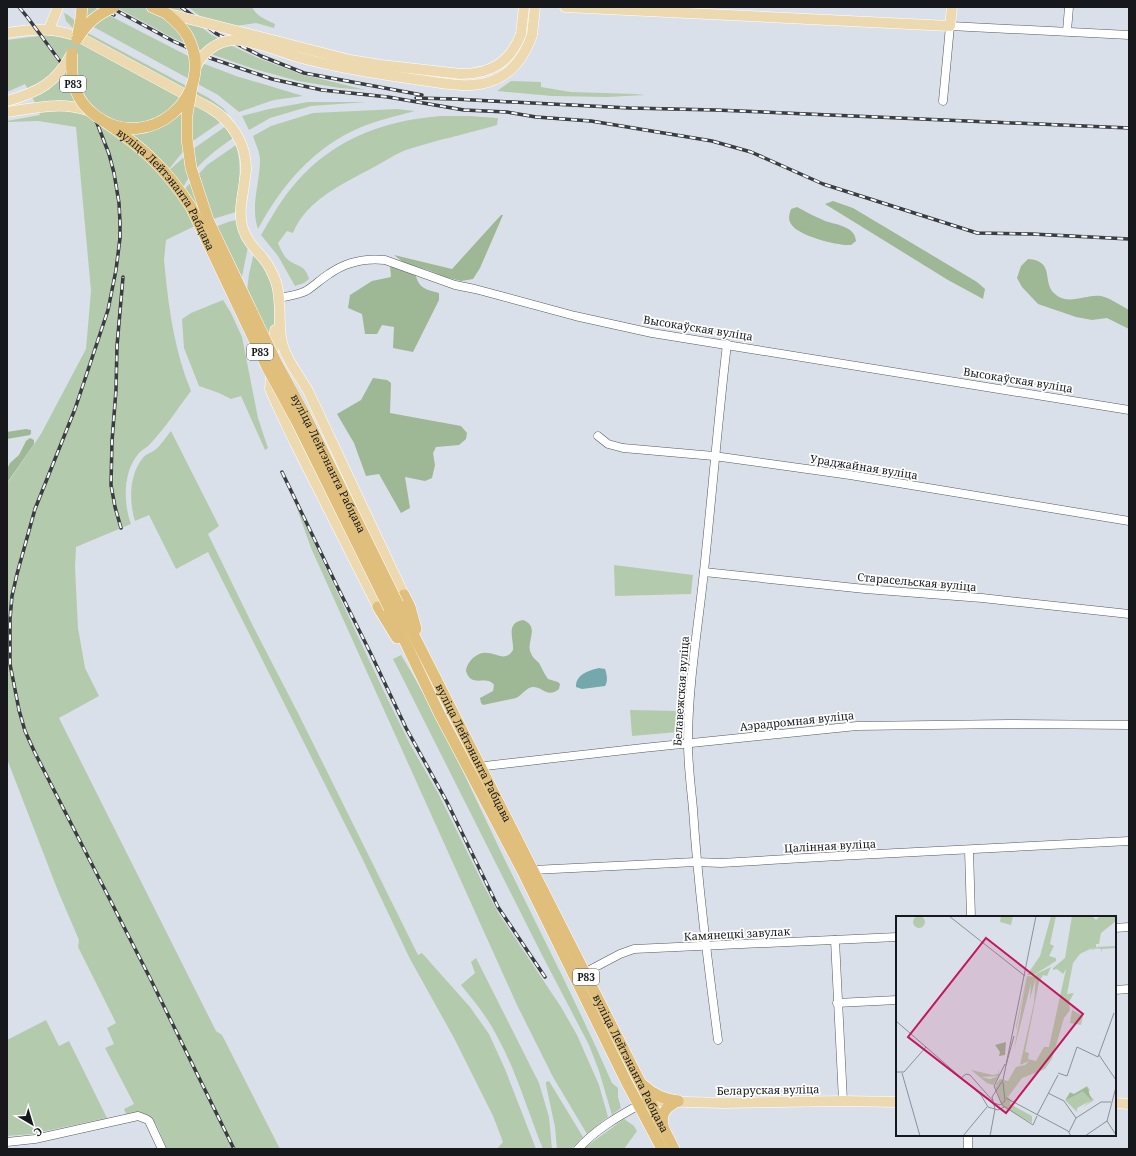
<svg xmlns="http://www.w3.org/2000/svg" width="1136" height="1156" font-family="'Noto Serif',serif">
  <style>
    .green { fill: #b4caac }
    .forest { fill: #9eb794 }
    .water { fill: #73a8ac }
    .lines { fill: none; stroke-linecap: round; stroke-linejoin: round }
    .minor-casing { stroke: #545962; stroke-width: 9 }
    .major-casing { stroke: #fff; stroke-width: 11 }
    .highway-casing { stroke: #fff; stroke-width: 12 }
    .minor { stroke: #fff; stroke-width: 8 }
    .major { stroke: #ecd9b0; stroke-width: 10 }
    .highway { stroke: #dfbf7b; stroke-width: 11 }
    .rail-casing { stroke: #393c41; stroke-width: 3.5 }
    .rail { stroke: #fff; stroke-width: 2; stroke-dasharray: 6; stroke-linecap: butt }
    .major-bridge-casing { stroke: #fff; stroke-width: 11; stroke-linecap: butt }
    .highway-bridge-casing { stroke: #fff; stroke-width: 12; stroke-linecap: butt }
    .major-bridge { stroke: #ecd9b0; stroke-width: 10 }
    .highway-bridge { stroke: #dfbf7b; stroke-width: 11 }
    .labels { text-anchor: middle; stroke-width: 3.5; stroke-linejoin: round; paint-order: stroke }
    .shield { fill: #fff; stroke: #5c5d60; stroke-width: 1 }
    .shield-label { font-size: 10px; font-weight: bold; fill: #16181c }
    .street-label { font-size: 11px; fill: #16181c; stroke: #fff }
    .inset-road { fill: none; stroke: #8c9098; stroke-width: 1 }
    .view { fill: #c2185b; fill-opacity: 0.15; stroke: #c2185b; stroke-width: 2 }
    .inset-edge { fill: none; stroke: #16181c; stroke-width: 2 }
  </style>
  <rect width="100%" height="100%" fill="#dae0ea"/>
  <g class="green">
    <polygon points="82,7 93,7 192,58 191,80 90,25 81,9"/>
    <polygon points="116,7 177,7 210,34 230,45 258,58 300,74 366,90 340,88 298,81 254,69 202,51 173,38"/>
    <path d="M188,7H252C256,16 267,20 275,24L274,28L256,23L236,26L201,17Z"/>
    <path d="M64,13C71,15 79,26 86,32L209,98L223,108L228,114L211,102L188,91L77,32L66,21Z"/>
    <path d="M54,34L80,41L202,107L222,121L190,143L165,174L193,149L226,126L233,138C213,152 189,170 181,193L207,165L236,145C243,168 238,189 236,212L203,222L166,240L164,260L165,270C169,311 175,353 191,391C178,408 166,427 151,443C148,447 143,449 139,453C123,471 123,502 131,524L76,547L75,567L78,628L85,668L99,696L59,718L216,1031L222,1035L280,1149H167C157,1127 155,1108 126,1114L124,1109L134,1104L105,1048L114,1044L107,1028L116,1023L78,947L79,940L58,891L7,759V484L41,434L86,349L91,291L76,127L38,121L7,122V121L40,115L34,101L25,84L7,92V40L39,36L61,66L77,95L64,63L43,35Z"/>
    <polygon points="202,63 236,76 303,96 274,100 239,112 218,95 196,83 198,71"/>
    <polygon points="511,81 541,82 541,87 571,92 636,94 645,95 608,97 552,96 497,91"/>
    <polygon points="308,102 367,102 311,106 270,118 249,130 242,116 269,109"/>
    <path d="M397,109L415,111C397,116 377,120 359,128C313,148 282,185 258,229C250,206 260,183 260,160C260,152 255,143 253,136L271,126L313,113Z"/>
    <path d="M440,116H470L498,118L497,125C467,134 436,140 406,150C395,154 384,162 374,167C343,184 307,199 293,233L287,231L278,243C280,248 283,254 286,258C295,267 305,263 309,279L304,283L295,286L278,256L261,235C270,220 278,205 289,191C327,142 379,121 440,116Z"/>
    <polygon points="236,220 248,247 241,281 215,227 228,222"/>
    <path d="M254,253C262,262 270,274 273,286C278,300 274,322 273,337L270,339L247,291L249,274Z"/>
    <polygon points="223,300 231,313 242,337 258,418 268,448 265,450 241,396 231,399 219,393 199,386 184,348 182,319 191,313"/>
    <path d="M171,431L219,526L208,534L253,626L299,715L418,955L422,953L470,1007L489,1034L505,1069L536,1149H497L503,1142L493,1116L454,1038L410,959L361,856L208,552L176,569L149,515L135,521C129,502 129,476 142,459C145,454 151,453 155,450C161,445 166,437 171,431Z"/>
    <polygon points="295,503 388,700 411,746 438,793 485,888 499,914 561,1007 577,1035 599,1085 608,1117 587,1134 553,1077 517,1005 311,548"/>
    <polygon points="614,565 693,575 691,594 615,596"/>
    <path d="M401,655C440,719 470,787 502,854C539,930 578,1005 612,1083L618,1088V1097L621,1108L612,1115L599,1071L589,1045L540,951L393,659Z"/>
    <polygon points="630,710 680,711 678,732 632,736"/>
    <path d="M476,958L539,1083L549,1117L552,1149H543C528,1112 517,1073 498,1038C488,1018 475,1002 461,985L475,973L471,962Z"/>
    <polygon points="46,1020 59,1046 69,1041 107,1118 32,1134 7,1136 7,1040"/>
    <polygon points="549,1081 583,1137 571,1149 557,1149 555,1127 546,1085 546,1082"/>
    <polygon points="624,1119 634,1126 637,1131 624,1149 583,1149"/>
  </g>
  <g class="forest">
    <polygon points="833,201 853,208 977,282 985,289 983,299 948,280 825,204"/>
    <path d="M797,207C806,212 814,216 823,220C834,225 855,225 856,241L851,245C838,246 798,236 791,224C788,219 789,215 791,209Z"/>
    <polygon points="501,215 503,215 480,268 473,279 461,281 445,277 428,270 404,263 394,255 452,269"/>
    <path d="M1028,259C1056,261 1041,282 1055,294C1068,306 1086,294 1101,296C1110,298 1120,305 1129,310V329L1107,318L1092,320L1076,317L1038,304L1022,287L1017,278L1021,266Z"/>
    <path d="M390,266L415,273C419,289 425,289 439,293V300L413,352L393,348L394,327L382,325L377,334H365L362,314L348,308L350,295L372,281L391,277Z"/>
    <polygon points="373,378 387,380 391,383 390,413 461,426 467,433 466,439 459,445 436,447 433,453 435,465 432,478 425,481 405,477 410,508 401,513 379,474 366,476 354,443 337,414 361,400"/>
    <polygon points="26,429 31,430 31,433 30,435 7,439 7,432"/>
    <polygon points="30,438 34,440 34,444 7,483 7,469 10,463 19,455 26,441"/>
    <path d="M523,620C541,627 525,642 531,653C532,657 536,660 539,663C542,668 544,674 548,679L558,682L560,684L559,689C547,699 543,686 532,687C526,688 522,695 516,698L483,705L481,703L480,698L493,691L494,685C487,674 471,689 466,671C466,667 468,664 471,660C490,641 502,668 513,650C514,639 505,623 523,620Z"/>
  </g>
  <path class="water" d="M599,668L605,669C607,674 608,682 605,686L582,689L576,687C575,675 589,670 599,668Z"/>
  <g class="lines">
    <g class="minor-casing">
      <g id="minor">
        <polyline points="1067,31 1069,7"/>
        <polyline points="943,101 950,26 1129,35"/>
        <path d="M279,298C288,296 298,295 306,291C314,286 321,279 329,274C346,262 365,258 385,260L455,285L475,289L575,316L652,333L1129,410"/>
        <polyline points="598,436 608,444 623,448 714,456 850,475 1129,521"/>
        <polyline points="704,572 865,589 982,598 1129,614"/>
        <polyline points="476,767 643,748 857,726 1008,724 1129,725"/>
        <polyline points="969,850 971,917"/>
        <polyline points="533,870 696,862 721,863 838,856 1129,841"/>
        <polyline points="1115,928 1129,927"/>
        <polyline points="835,940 843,1101"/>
        <polyline points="584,973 620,954 634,949 897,937"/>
        <polyline points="1115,990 1129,989"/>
        <polyline points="837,1003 897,1000"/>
        <path d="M718,1040C708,963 698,886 693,809C691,787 688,765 688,743C688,685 698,628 704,571C712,495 718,420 727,344"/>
        <polyline points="968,1135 968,1149"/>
        <polyline points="7,1142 35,1139 138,1116 146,1119 149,1121 162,1149"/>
        <path d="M578,1149C595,1130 617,1117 639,1105"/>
      </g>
    </g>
    <g class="major-casing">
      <g id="major">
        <polyline points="565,7 950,26 952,7"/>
        <polyline points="49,29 58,7"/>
        <path d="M7,33C34,29 55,27 81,38L210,108C232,121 247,145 246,171C245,178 244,185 243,192C241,205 239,216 243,229C247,241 255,249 263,258C269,265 273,274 276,282C282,300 278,319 281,337C283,356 299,375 308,391L404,595"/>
        <polyline points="521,34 524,7"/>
        <polyline points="532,35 535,7"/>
        <path d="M7,112C37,108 59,101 90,111"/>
        <polyline points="275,330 270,389 278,407 295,443 378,607"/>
        <polyline points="643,1103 650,1101 724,1103 843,1101 897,1102"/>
        <polyline points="1115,1103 1129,1104"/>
      </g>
    </g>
    <g class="highway-casing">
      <g id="highway">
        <polyline points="152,7 166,13"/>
        <polyline points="404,595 410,607 416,629"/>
        <path id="s1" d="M398,604L674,1149"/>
        <polyline points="378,607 397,638"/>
        <polyline points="389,608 439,713 523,872 627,1083 662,1149"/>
        <path d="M643,1085C654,1095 664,1099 678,1101"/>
        <path d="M663,1126C660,1113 667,1106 678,1101"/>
      </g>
    </g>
    <use href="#minor" class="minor"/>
    <use href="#major" class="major"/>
    <use href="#highway" class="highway"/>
    <g class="rail-casing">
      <g id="rail">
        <polyline points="19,7 28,18 62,64 97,123 109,154 114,173 119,203 120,223 120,238 116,270 108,310 75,409 35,509 17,574 12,596 10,619 10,664 19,710 25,731 35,753 150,978 234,1149"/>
        <polyline points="100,7 114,15"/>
        <polyline points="110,7 173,41 210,58 272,79 299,85 322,90 388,97 464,110 507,112 536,117 591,121 712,141 751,152 823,184 977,233 1032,234 1129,239"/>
        <polyline points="181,7 217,34 261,56 304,73 422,95"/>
        <polyline points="416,98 454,99 629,108 716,110 1129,128"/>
        <polyline points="282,472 336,584 371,654 406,728 447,802 498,907 545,977"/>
        <polyline points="121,528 115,507 111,485 112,441 116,390 117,346 123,277"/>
      </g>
    </g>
    <use href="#rail" class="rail"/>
    <g class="major-bridge-casing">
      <g id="major-bridge">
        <path d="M166,13L350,60L381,65L461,74C490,74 510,63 521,34"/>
        <path d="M195,69C202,53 216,41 234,40C250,39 281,52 298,57C338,68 379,74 420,80C444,83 471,90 494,80C514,72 525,55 532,35"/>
        <path d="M7,101C39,92 56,83 72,53"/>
      </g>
    </g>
    <g class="highway-bridge-casing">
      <g id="highway-bridge">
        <polyline points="78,34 81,18 82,7"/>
        <path d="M77,39C88,22 96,15 114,7"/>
        <path d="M72,53C70,79 74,100 96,116C148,155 218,96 188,37C183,27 174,20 166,13"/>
        <path id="s2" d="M192,86L187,115V139L191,168L208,220L276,362L306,417L398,604"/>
        <path id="s3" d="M102,120C141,146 165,167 191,207L267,367L297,422L389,608"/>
      </g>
    </g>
    <use href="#major-bridge" class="major-bridge"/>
    <use href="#highway-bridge" class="highway-bridge"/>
  </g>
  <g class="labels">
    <g class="shield">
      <rect x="60" y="76" width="26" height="16" rx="3"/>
      <rect x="247" y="344" width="26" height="16" rx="3"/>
      <rect x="573" y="969" width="26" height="16" rx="3"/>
    </g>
    <g class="shield-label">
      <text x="73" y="88">Р83</text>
      <text x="260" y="356">Р83</text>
      <text x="586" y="981">Р83</text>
    </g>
    <g class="street-label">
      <text dy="4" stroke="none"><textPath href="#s3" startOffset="96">вуліца Лейтэнанта Рабцава</textPath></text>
      <text transform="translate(698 328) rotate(9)" y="4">Высокаўская вуліца</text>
      <text transform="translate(1018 380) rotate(9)" y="4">Высокаўская вуліца</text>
      <text dy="4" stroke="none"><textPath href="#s2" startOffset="409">вуліца Лейтэнанта Рабцава</textPath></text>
      <text transform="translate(864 467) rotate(9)" y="4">Ураджайная вуліца</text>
      <text transform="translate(917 582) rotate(5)" y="4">Старасельская вуліца</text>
      <text transform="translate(681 691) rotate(-86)" y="4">Белавежская вуліца</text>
      <text transform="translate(797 721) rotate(-6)" y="4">Аэрадромная вуліца</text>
      <text dy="4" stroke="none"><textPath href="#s1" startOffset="167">вуліца Лейтэнанта Рабцава</textPath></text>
      <text transform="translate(830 846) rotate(-3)" y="4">Цалінная вуліца</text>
      <text transform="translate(737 934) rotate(-3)" y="4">Камянецкі завулак</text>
      <text dy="4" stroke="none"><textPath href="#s1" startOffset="515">вуліца Лейтэнанта Рабцава</textPath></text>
      <text transform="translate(768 1090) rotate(-1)" y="4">Беларуская вуліца</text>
    </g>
  </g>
  <g transform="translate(896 916)">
    <rect width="220" height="220" fill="#dae0ea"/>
    <path d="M105,0H117L115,9L104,6ZM155,0H160L154,28L158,30L153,40L160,42V45L138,59H131L144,40ZM176,0H196L200,4L204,0H220V5L205,17L203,28H200V31L220,30V32L206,33V37L205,33H196L186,39L194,34L206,32L194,33L184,38L177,47L171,78L178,77L173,86L174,94L168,102L156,143L149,153L126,162L112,181L115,184L114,188L136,200V207L107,191L99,170H103L99,169L104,163L112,165L120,151L129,149L133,145L124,149L138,87L140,58L155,51L151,60L147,59L143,66L129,136L133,137L132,143L140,145L148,131H153L170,53L167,58L161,53L157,54V52L169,42ZM17 6a6 6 0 1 1 12 0a6 6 0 1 1-12 0ZM131,60L140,61L134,83L135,67L118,134L130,67L120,114V110ZM176,94L187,100L185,109L174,107ZM103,152V160L85,161L94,163L103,160L97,169L91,167L75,154L97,159L102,158ZM191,170L194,174L192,177L198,184L187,191L194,185L181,192V196L169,184L174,176L178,178Z" fill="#b4caac"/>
    <path d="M110,126L109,139L103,140L104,136L99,129ZM191,171L196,185L187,175L170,184L174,177L178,178Z" fill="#9eb794"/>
    <path class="inset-road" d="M53,0L129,60M0,105L30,131M203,139L220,164M109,148L98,170L106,189L137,209L141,200M110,149L118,120M0,156H8L30,131L85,179L92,191L102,194L108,191M6,157L24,220M162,157L171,160L181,131L202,141L218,97M65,162L70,158L74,159L97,185M152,177L168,185L180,202M110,182L172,215L175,220M98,187L104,189L109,185L107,166M141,199L162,159M211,205L220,171M211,205L220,219M173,216L180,202L205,186H215M67,220L91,191M94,220L99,193L96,181L107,164L140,0M189,220L211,205"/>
    <path class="view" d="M90,22L187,98L110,197L12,121Z"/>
    <rect width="220" height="220" class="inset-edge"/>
  </g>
  <rect width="1136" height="1156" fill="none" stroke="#16181c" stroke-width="16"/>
  <g transform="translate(32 1124) rotate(142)" stroke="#ffffff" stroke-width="3" paint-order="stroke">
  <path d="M0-3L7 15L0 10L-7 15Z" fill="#16181c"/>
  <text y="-6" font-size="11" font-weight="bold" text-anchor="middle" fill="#16181c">С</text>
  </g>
</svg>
